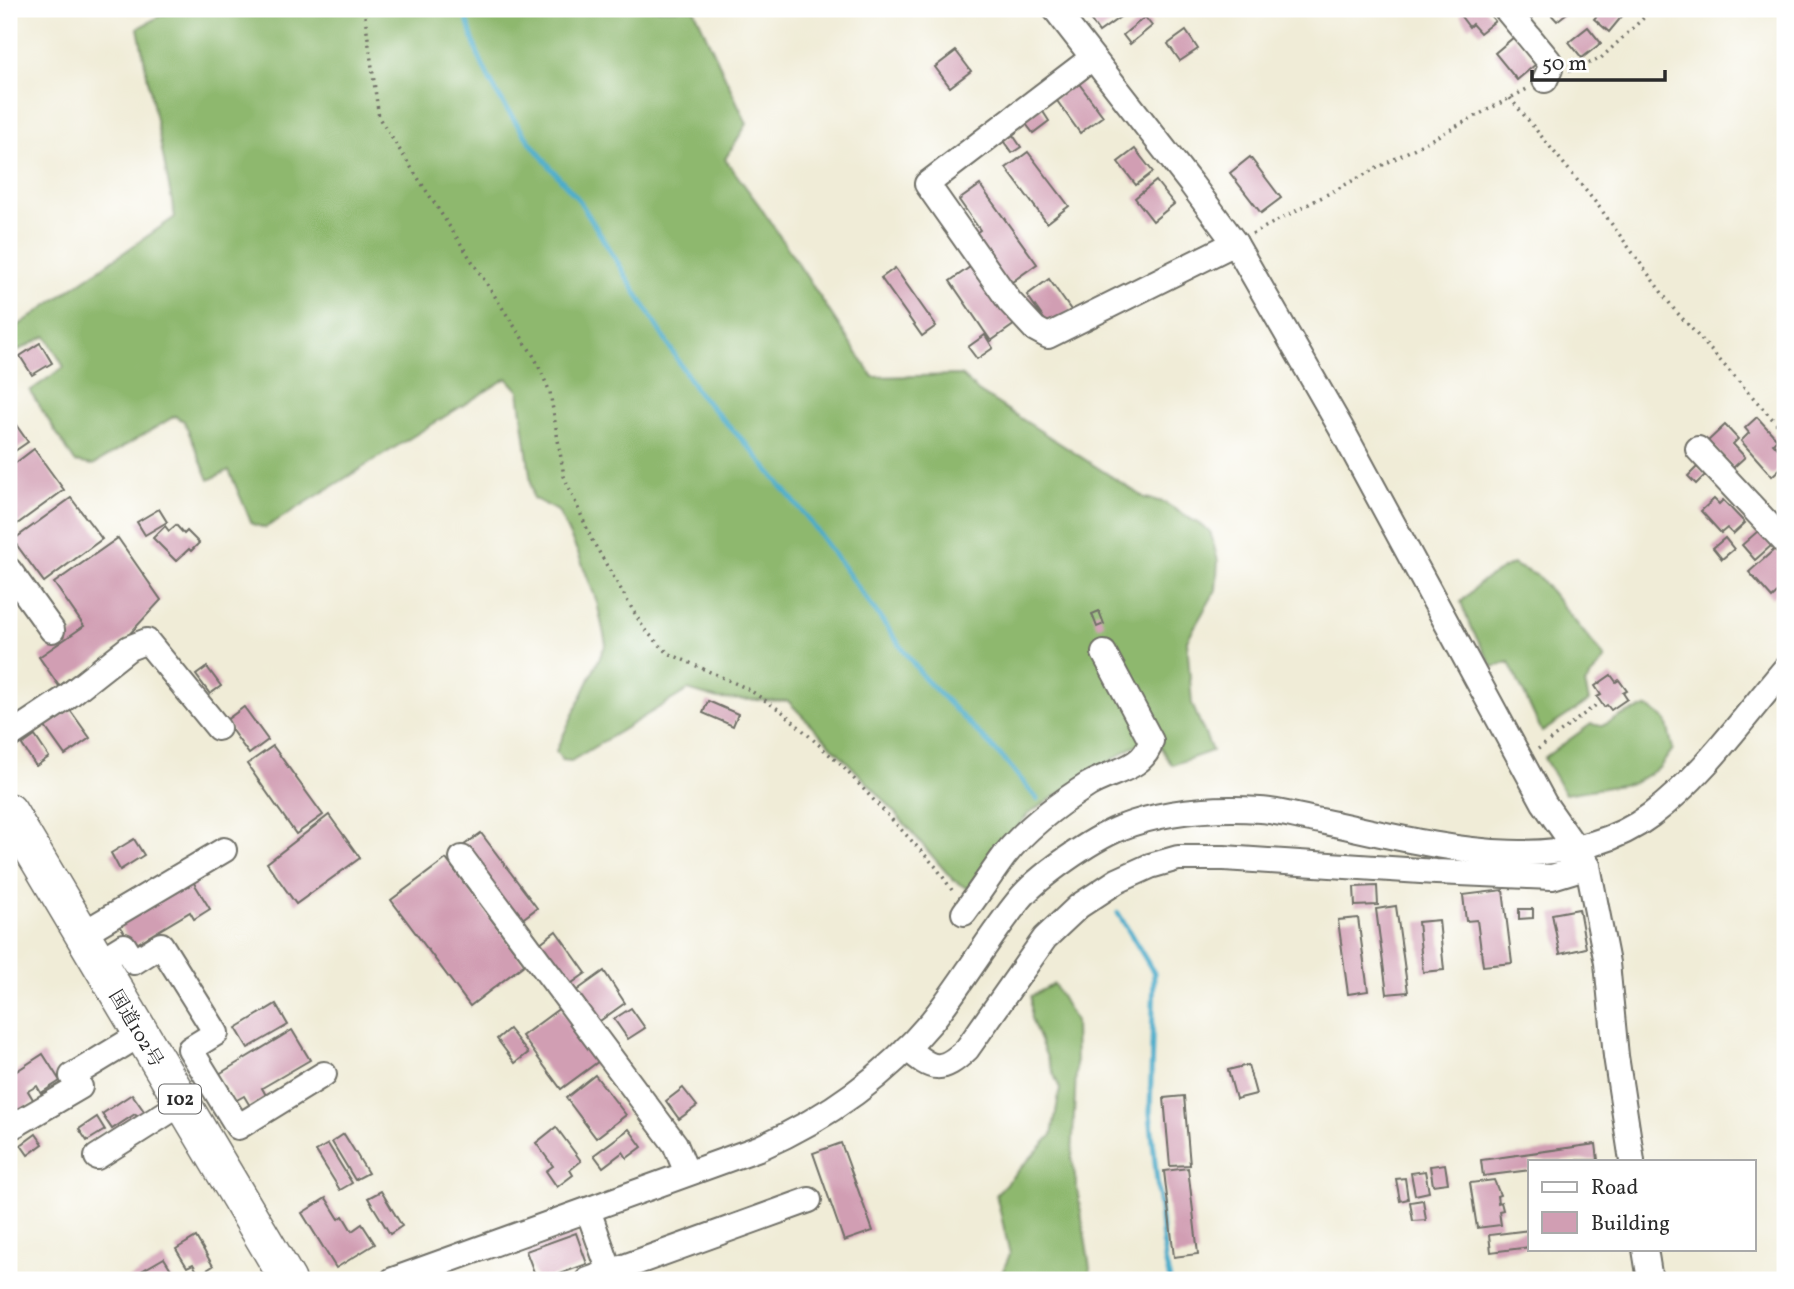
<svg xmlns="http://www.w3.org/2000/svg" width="1794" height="1289" font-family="Vollkorn,'Noto Serif JP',serif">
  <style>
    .forest { fill: #8eb86e; stroke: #5c724c; stroke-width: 2 }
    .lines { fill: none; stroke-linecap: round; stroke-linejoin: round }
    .stream { stroke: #4aacca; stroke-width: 5 }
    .building { fill: #d19eb3 }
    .minor-casing { stroke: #706f67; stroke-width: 28 }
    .highway-casing { stroke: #706f67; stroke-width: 38 }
    .path { stroke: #706f67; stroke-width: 3.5; stroke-dasharray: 2 5; stroke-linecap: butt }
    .minor { stroke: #fff; stroke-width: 24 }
    .highway { stroke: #fff; stroke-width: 35 }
    .labels { text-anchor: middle; stroke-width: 6; stroke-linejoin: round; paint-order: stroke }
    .shield { fill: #fff; stroke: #6b6b6b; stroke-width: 2 }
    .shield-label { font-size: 18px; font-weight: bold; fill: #2b2b2b }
    .street-label { font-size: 19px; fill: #2b2b2b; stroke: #fff }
  </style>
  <rect width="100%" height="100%" fill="#fff"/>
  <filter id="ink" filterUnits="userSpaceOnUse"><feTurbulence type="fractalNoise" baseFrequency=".0143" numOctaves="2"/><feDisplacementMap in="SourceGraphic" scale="14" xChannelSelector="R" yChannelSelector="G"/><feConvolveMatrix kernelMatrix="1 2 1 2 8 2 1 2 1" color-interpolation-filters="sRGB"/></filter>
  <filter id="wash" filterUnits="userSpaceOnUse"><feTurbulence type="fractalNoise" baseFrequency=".00686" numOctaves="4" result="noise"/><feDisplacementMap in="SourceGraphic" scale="28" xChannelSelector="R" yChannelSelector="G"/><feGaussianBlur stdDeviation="1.57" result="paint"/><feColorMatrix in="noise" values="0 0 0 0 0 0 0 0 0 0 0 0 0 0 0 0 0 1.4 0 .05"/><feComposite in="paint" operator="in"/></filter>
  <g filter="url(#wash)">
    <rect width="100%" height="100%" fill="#f0ecd7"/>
    <g class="forest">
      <polygon points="173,9 694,9 747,124 725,159 759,205 873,377 961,375 978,391 1145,498 1163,502 1210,531 1218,561 1216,590 1187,640 1192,704 1212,751 1172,765 1158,743 1134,746 1029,813 968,889 953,880 883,799 788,701 718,699 688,690 571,761 562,760 556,751 606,644 597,602 578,553 558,511 533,498 519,391 507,378 265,528 252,524 229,470 209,480 184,421 175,416 93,465 75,462 30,391 64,367 46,336 9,355 9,332 175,217 138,28"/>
      <polygon points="1512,564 1538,576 1605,658 1585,684 1589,701 1542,732 1509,662 1493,667 1470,626 1461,602 1482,581"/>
      <polygon points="1648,707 1666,720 1673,749 1659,768 1634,783 1565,794 1544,758 1591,724 1602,726 1627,713"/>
      <polygon points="1054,984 1075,1021 1076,1071 1072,1158 1092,1280 999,1280 1010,1254 996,1194 1052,1135 1060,1089 1031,1019 1031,996"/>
    </g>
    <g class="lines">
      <g class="stream">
        <path d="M464,9C469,26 473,44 481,61C502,111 543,160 579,200L698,393L749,447L806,516L924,678L1005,760L1037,799"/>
        <polyline points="1118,913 1154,973 1150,1113 1165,1260 1170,1280"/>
      </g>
    </g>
    <g id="blocks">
      <g class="building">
        <polygon points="1083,9 1119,9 1123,15 1099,32"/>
        <polygon points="1460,9 1485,9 1495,21 1480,33 1472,24 1469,27 1460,15 1463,12"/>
        <polygon points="1541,9 1572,9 1557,21 1547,10 1544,13"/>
        <polygon points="1598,9 1628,9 1609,32 1594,19 1601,11"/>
        <polygon points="1145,17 1152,26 1130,44 1123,35"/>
        <polygon points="1588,27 1601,43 1582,58 1569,42"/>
        <polygon points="1186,31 1198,49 1180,61 1168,44"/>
        <polygon points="1514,37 1536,64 1517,80 1495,53"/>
        <polygon points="956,51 971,71 950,87 935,67"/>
        <polygon points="1077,81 1103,116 1080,133 1055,98"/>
        <polygon points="1040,107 1049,121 1033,133 1023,120"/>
        <polygon points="1013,135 1021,147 1012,153 1004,142"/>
        <polygon points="1135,149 1153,172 1136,185 1118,162"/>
        <polygon points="1028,152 1069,206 1047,223 1006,168"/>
        <polygon points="1250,157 1281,198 1261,213 1230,173"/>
        <polygon points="1156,181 1174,204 1153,221 1135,198"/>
        <polygon points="980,185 1037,264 1005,287 969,238 980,230 959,200"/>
        <polygon points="973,265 1015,324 991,341 950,281"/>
        <polygon points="895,268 936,326 922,336 881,278"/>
        <polygon points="1049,279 1071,310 1049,326 1027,295"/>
        <polygon points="985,335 993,348 977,359 968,347"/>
        <polygon points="40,343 52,363 32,375 20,356"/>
        <polygon points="9,415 28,442 9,455"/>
        <polygon points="1757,417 1777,439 1773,443 1785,456 1785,464 1772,476 1741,441 1749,433 1745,428"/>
        <polygon points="1725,425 1738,439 1733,444 1745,457 1733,468 1708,441"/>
        <polygon points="34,449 64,490 9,530 9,468"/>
        <polygon points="1697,467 1705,475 1696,484 1688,476"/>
        <polygon points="71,498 102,539 44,582 13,540"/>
        <polygon points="1714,499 1719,504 1723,500 1745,523 1733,534 1727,528 1721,533 1701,511"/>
        <polygon points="159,509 167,522 145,535 137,522"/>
        <polygon points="176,525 184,534 187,531 199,543 191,551 189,549 176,561 153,538 165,526 169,531"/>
        <polygon points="1758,531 1772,545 1755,560 1742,545"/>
        <polygon points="118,538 161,600 125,639 59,686 39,657 84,626 54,583"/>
        <polygon points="1725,538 1734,549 1722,559 1713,548"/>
        <polygon points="1775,549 1785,561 1785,586 1772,598 1749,572"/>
        <polygon points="1099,611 1104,624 1097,627 1092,614"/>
        <polygon points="207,667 221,686 210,694 196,675"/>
        <polygon points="1611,675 1616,682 1619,680 1627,691 1623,693 1627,699 1611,710 1607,705 1604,707 1597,697 1601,695 1595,686"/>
        <polygon points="708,701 738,714 733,726 703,713"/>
        <polygon points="244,707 268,740 249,754 225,721"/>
        <polygon points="70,710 90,738 65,755 45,727"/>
        <polygon points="35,736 49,757 36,766 22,745"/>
        <polygon points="273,746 323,815 296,834 247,764"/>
        <polygon points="329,815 360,858 296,904 267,863"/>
        <polygon points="481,833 537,908 517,923 460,848"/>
        <polygon points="134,839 144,855 120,870 111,853"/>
        <polygon points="446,859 525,964 470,1006 391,900"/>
        <polygon points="192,880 210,909 194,919 190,912 133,946 119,924"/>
        <polygon points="1377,886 1378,905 1355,906 1354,887"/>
        <polygon points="1503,890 1512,963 1483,966 1477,920 1466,921 1463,895"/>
        <polygon points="1396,906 1408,992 1387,994 1376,909"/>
        <polygon points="1519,909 1533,909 1533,918 1519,919"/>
        <polygon points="1579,909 1586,948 1560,954 1552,914"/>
        <polygon points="1358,918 1368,991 1348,994 1338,920"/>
        <polygon points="1439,920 1444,970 1423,972 1418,922"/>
        <polygon points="556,931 586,973 569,985 539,944"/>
        <polygon points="604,971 625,1003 597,1023 576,991"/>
        <polygon points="276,1004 288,1025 248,1048 236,1028"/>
        <polygon points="560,1008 599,1061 561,1089 522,1036"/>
        <polygon points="631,1008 645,1028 628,1039 614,1019"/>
        <polygon points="509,1029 528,1053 515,1063 497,1039"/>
        <polygon points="292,1030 310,1060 262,1088 267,1097 250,1106 244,1096 235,1101 219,1074"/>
        <polygon points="43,1054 60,1081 41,1093 37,1086 28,1091 34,1101 9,1117 9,1076"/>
        <polygon points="1248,1065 1256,1094 1236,1099 1228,1070"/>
        <polygon points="595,1075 626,1115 596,1138 566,1098"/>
        <polygon points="683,1088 697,1106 679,1119 666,1101"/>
        <polygon points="132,1094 146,1114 139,1119 135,1114 112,1129 102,1114"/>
        <polygon points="1184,1096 1190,1165 1170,1166 1164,1098"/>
        <polygon points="97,1117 105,1130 87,1141 79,1129"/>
        <polygon points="556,1127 581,1161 570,1170 573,1175 557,1187 546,1171 553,1166 536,1143"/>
        <polygon points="629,1129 642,1147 627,1158 623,1152 603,1167 594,1155"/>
        <polygon points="36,1134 43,1144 28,1155 21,1145"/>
        <polygon points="344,1134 368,1173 355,1180 332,1142"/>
        <polygon points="841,1143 873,1231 844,1241 813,1153"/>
        <polygon points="328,1144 352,1183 340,1190 316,1151"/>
        <polygon points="1596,1144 1598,1160 1530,1161 1530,1170 1483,1176 1481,1160"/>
        <polygon points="1445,1164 1448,1183 1433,1185 1430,1166"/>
        <polygon points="1188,1168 1198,1254 1174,1257 1164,1171"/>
        <polygon points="1425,1171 1429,1192 1415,1195 1411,1173"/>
        <polygon points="1405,1178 1408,1199 1400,1201 1396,1179"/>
        <polygon points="1494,1180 1500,1195 1497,1196 1498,1203 1501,1202 1503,1210 1499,1211 1501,1225 1477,1228 1470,1183"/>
        <polygon points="381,1191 402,1226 390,1234 368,1198"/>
        <polygon points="326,1198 339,1219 343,1216 352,1231 362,1224 375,1244 336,1268 302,1213"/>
        <polygon points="1423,1200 1426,1220 1413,1221 1410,1202"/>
        <polygon points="1530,1230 1530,1247 1491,1252 1489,1235"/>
        <polygon points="576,1233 587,1264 543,1280 537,1280 526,1251"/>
        <polygon points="196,1237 213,1266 199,1275 193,1264 187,1267 176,1249"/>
        <polygon points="164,1258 172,1271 168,1273 173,1280 126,1280"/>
      </g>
    </g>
  </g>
  <g filter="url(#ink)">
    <use href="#blocks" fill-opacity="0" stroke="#706f67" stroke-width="2"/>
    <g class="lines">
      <g class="minor-casing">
        <g id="minor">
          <polyline points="1055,9 1192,185 1235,243 1341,428 1544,803 1588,866 1607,963 1616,1056 1632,1161"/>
          <polyline points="1506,9 1549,61 1550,69 1545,80"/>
          <polyline points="1092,58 927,184 1010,302 1035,329 1048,336 1235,243"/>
          <polyline points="1698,449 1785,542"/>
          <polyline points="9,570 52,630"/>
          <polyline points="9,736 63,700 129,648 147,641 218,728"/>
          <polyline points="462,858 675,1144 687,1173"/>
          <path d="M964,913C978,894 991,874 1005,855C1027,827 1058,804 1088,785C1110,771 1144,770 1151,741L1104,653"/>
          <polyline points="82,934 224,850"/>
          <polyline points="98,962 124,946 134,962 161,945 216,1033 190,1049 238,1127 324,1074"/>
          <path d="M907,1048C932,1071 942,1073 967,1049L1045,938L1079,906L1117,881L1150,866L1178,858H1224L1436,872L1552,877L1588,866"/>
          <polyline points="15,1125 80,1087 72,1076 141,1034"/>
          <polyline points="97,1157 182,1103"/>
          <polyline points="588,1210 610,1272"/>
          <polyline points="1645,1249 1650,1280"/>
          <path d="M393,1280L759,1148C825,1119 885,1077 932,1021C963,982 988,938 1019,900C1038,876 1091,840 1120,828C1164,811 1212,807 1260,810C1280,811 1301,818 1321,821C1423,842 1560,884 1651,815C1702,777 1744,717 1785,669"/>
          <polyline points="588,1280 809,1200"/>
        </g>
      </g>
      <g class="highway-casing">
        <polyline id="highway" points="9,811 288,1280"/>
      </g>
      <g class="path">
        <polyline points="364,9 379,118 535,358 550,392 564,476 592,540 644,629 668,653 748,689 784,713 842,766 936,867 954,893"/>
        <polyline points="1569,71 1600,59 1653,9"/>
        <polyline points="1510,98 1600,208 1673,308 1785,433"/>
        <polyline points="1252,234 1527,89"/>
        <polyline points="1538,749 1596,705"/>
      </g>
      <use href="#minor" class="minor"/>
      <use href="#highway" class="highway"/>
    </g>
  </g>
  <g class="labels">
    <rect class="shield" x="159" y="1084.5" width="42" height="29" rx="5"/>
    <g class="shield-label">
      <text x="180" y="1105">102</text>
    </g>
    <g class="street-label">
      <text transform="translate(137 1028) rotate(59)" y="7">国道102号</text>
    </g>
  </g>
  <rect width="1794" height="1289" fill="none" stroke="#fff" stroke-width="35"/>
  <rect x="1528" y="1160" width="228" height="91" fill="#ffffff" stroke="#aaaaaa" stroke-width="2"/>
  <rect x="1542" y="1182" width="35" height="10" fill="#ffffff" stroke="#aaaaaa" stroke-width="2"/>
  <text x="1591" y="1194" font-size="21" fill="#2b2b2b">Road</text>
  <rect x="1542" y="1212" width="35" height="21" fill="#d19eb3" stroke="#aaaaaa" stroke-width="2"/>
  <text x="1591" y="1230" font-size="21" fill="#2b2b2b">Building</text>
  <path d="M1532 70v10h133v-10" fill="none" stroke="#2b2b2b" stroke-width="3.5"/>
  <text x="1542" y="70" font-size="21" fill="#2b2b2b" stroke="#ffffff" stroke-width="5" paint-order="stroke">50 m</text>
</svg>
